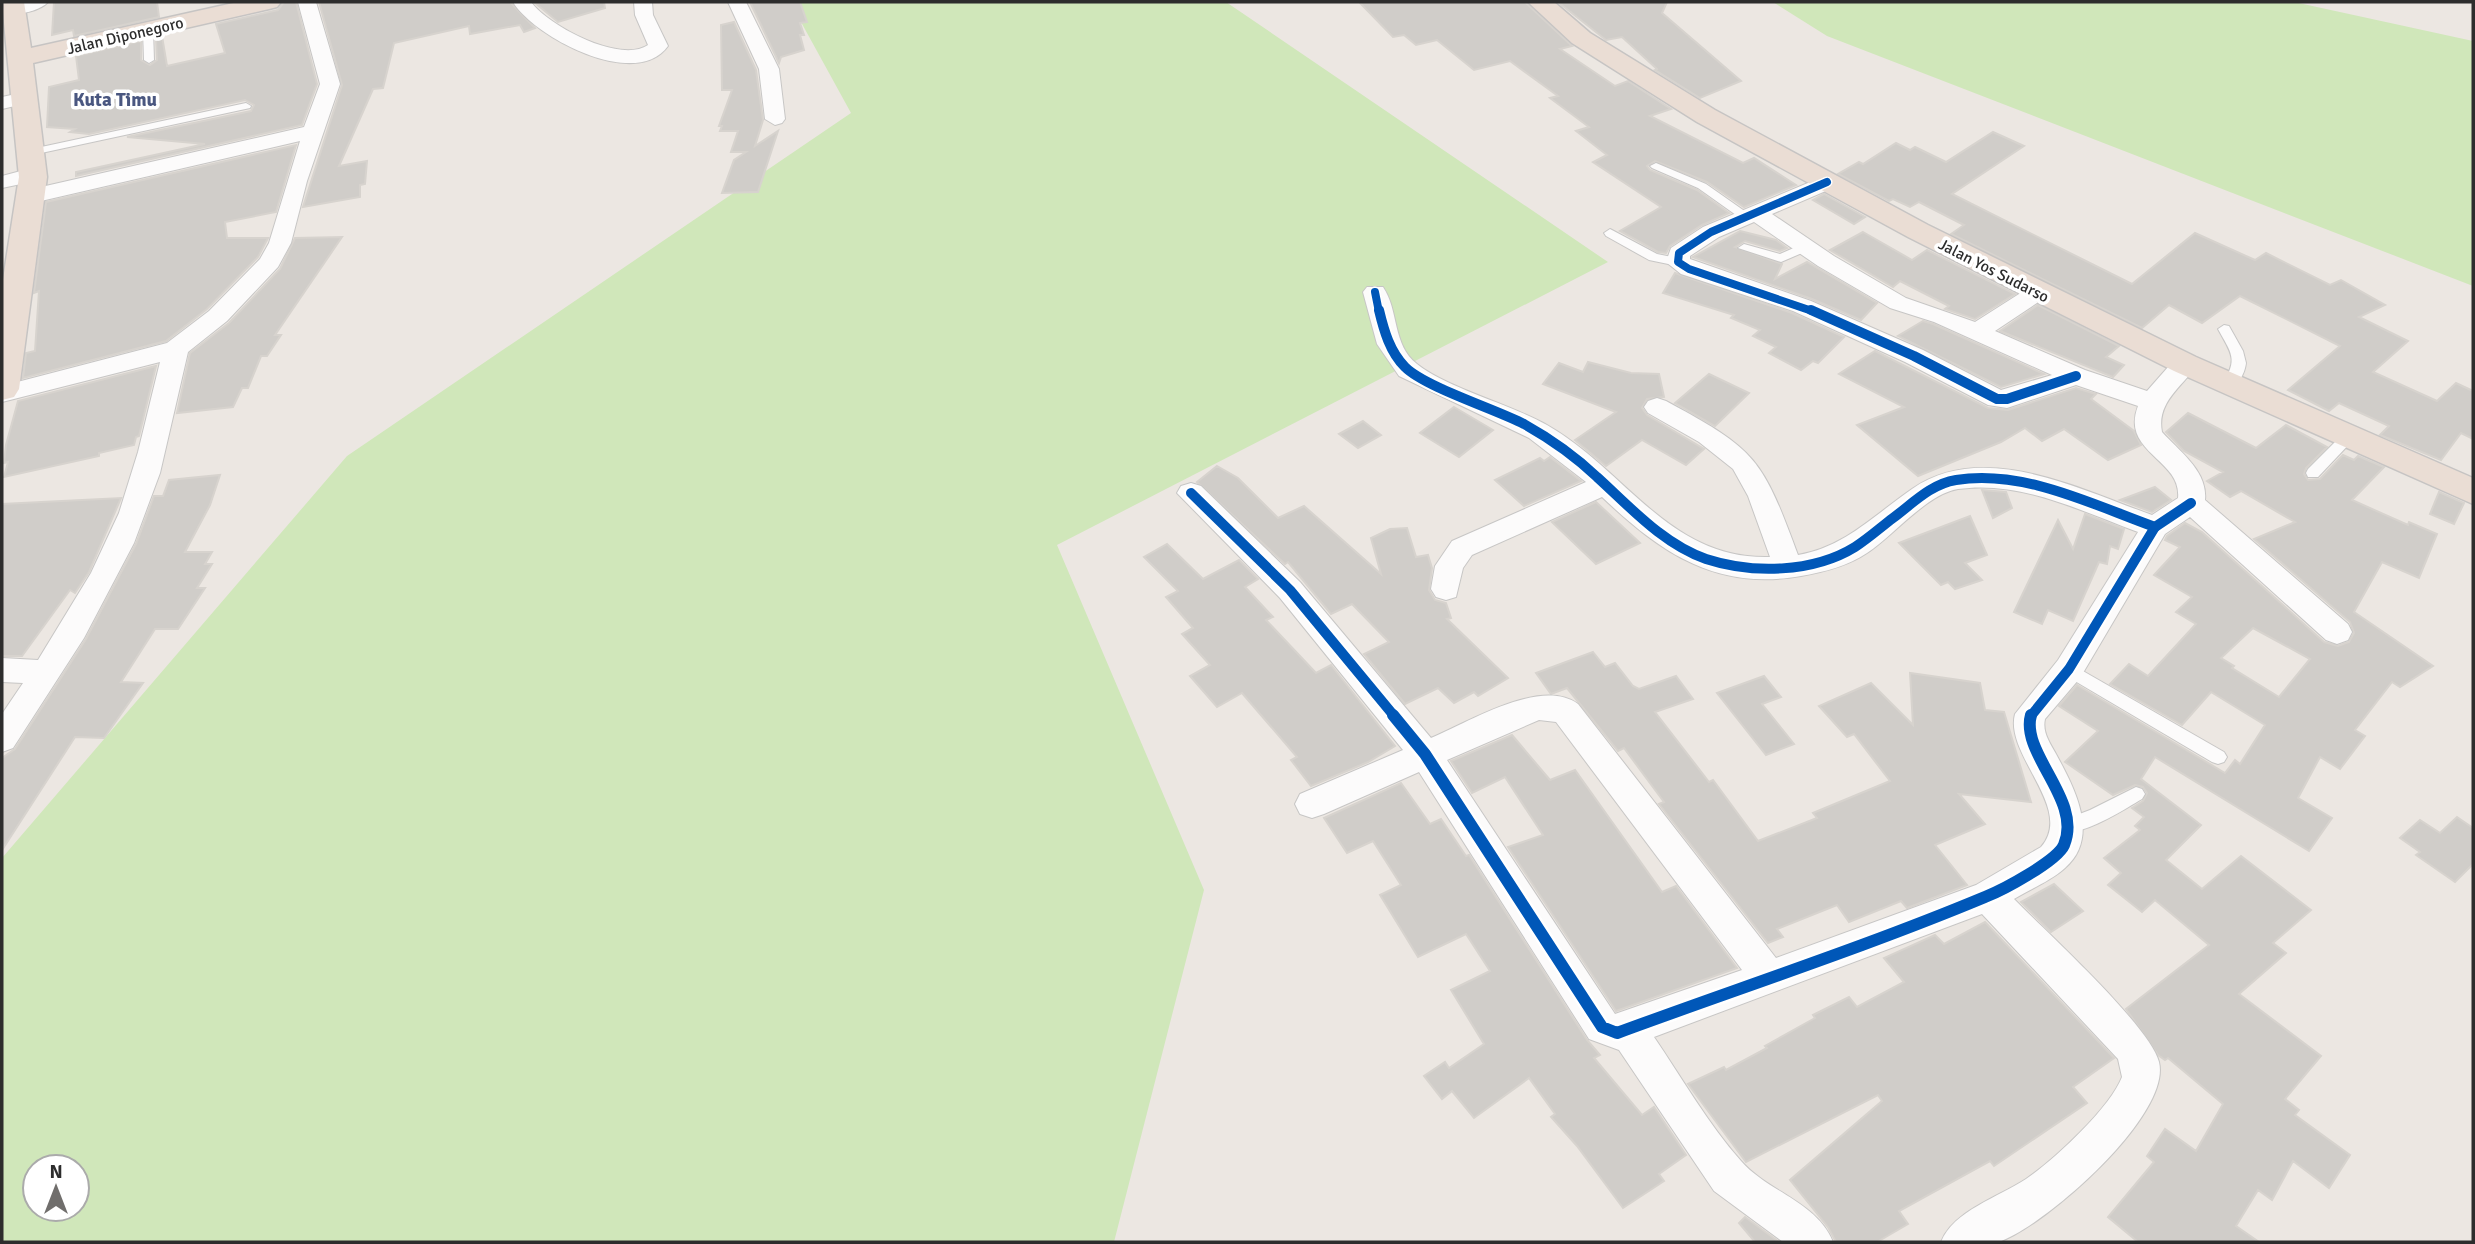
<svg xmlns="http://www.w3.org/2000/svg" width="2475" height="1244" font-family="Signika,sans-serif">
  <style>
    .green { fill: #d0e7ba; fill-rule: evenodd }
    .building { fill: #d0cdc9; stroke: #d7d3ce; stroke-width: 2; fill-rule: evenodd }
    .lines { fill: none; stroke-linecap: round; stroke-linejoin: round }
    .lane-casing { stroke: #c7c6c5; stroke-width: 2 }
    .street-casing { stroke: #c7c6c5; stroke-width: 2 }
    .highway-casing { stroke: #c6c4c3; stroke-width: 3 }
    .lane { fill: #fcfbfb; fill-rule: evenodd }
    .street { fill: #fcfbfb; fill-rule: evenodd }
    .highway { fill: #eaddd4; fill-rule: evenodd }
    .cycleway-far2-casing { stroke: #fff; stroke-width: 11 }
    .cycleway-far1-casing { stroke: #fff; stroke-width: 14 }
    .cycleway-casing { stroke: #fff; stroke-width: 17 }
    .cycleway-far2 { stroke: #0057b8; stroke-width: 8 }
    .cycleway-far1 { stroke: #0057b8; stroke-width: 10 }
    .cycleway { stroke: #0057b8; stroke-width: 12 }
    .labels { text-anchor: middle; stroke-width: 7; stroke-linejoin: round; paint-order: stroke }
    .far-street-label { font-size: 16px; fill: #2d2d2d; stroke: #fff }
    .far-quarter-label { font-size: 19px; font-weight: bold; fill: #4a5780; stroke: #fff }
  </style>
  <rect width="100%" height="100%" fill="#ece7e2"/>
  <g class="green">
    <path d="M790,2H1226L1608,262L1057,545L1204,890L1114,1242H2V858L347,456L851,113ZM35,1167H77V1209H35Z"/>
    <polygon points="1773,2 2294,2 2473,41 2473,286 1827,36"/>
  </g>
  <g class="building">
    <polygon points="54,2 157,2 159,17 74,36 73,30 52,35"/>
    <polygon points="284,2 296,2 317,84 302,125 76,176 76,172 205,144 127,137 251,111 254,105 245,100 89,134 70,132 75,129 47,127 49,87 79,80 76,56 141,41 141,60 150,65 157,60 156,38 162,36 167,66 225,53 216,24 278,10"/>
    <polygon points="319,2 510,2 535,28 524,32 520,25 470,34 469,26 394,43 383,88 373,89 339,166 367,161 365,184 360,185 360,197 303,207 342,85"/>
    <polygon points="534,2 604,2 605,8 558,22"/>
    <polygon points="750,2 800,2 807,22 800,23 804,35 800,35 804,50 781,57 779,63"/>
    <polygon points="1359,2 1525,2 1572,46 1560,49 1615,86 1628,81 1671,109 1650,116 1743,163 1754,158 1796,185 1744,207 1707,182 1655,161 1647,166 1650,170 1697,190 1729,213 1702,225 1670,246 1666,253 1658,252 1620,231 1661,207 1593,162 1607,155 1576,131 1589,127 1550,98 1558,96 1510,61 1474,70 1437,40 1416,45 1404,35 1393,37"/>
    <polygon points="1558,2 1667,2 1662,13 1741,81 1700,98 1655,70 1657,69 1622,37 1606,40"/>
    <polygon points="734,22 756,70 763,120 755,146 778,131 758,192 722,193 734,160 746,152 731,152 738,131 720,131 722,126 719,126 732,90 722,90 721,25"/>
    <polygon points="1993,132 2024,146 1952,194 2132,284 2195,233 2255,260 2266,253 2330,285 2341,280 2385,305 2359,317 2408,341 2373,372 2437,401 2456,383 2473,391 2473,439 2461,433 2441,460 2380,435 2389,426 2339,403 2329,411 2288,390 2340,346 2240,296 2202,323 2169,305 2142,328 1951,234 1964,225 1919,202 1910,207 1893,199 1889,201 1838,174 1859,162 1863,164 1896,143 1910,150 1915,147 1946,162"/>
    <polygon points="296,145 276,212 225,222 227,238 268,238 258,257 207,309 166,341 23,378 26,353 35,351 39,291 34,293 46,202"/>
    <polygon points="1824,194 1865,217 1854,224 1813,200"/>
    <polygon points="1740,231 1776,240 1787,248 1780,251 1745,241 1735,247 1782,264 1775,279 1807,262 1877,303 1861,320 1812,299 1693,257"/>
    <polygon points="1863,232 1912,260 1927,250 2015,294 1975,319 1945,309 1949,306 1900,281 1893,287 1830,250"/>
    <polygon points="342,237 275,335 281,335 267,356 261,356 248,388 242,388 233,407 177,413 190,353 229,323 280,269 295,238"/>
    <polygon points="1675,273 1792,313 1844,337 1818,363 1813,361 1801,370 1769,353 1776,347 1753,336 1760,330 1731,318 1734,315 1663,293"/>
    <polygon points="2038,305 2119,346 2106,357 2124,365 2113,377 2000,331"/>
    <polygon points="1923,321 1933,324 2044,374 2001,387 1898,336"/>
    <polygon points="1875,351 1988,408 2008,410 2076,388 2096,394 2091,399 2134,431 2141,445 2108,460 2064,429 2042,441 2025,428 2001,442 1918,476 1857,425 1904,407 1839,374"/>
    <polygon points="1588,362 1631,373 1659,374 1664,397 1647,399 1642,408 1647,415 1704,449 1686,465 1642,440 1606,466 1575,440 1616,412 1543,384 1559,363 1583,372"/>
    <polygon points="156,366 139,436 136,437 134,445 99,453 99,456 4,477 8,462 4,463 6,445 18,401"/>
    <polygon points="1709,374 1749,393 1715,426 1675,403"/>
    <polygon points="1454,407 1493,430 1459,457 1420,433"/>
    <path d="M2188,413L2256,448L2286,425L2327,447L2306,468L2304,474L2308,480L2320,479L2343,455L2354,460L2358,456L2384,467L2352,500L2408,525L2409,522L2437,534L2419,578L2382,562L2354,612L2433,666L2400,687L2392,682L2355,730L2365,736L2340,769L2320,757L2298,798L2332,818L2309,851L2155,757L2141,779L2201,825L2166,860L2202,889L2241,856L2311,910L2273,943L2286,953L2239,994L2321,1056L2285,1099L2299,1110L2295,1115L2350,1155L2329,1188L2293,1161L2272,1200L2258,1190L2236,1226L2259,1242H2138L2108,1217L2154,1162L2147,1156L2165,1129L2196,1151L2223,1104L2168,1058L2165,1060L2158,1055L2126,1009L2209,945L2155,900L2142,912L2108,885L2121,873L2104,858L2140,830L2135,826L2144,817L2132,808L2143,801L2147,793L2143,787L2135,785L2113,795L2065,762L2098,731L2059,706L2077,685L2225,773L2235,760L2240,764L2265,725L2211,692L2182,725L2110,684L2129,664L2148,676L2196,624L2176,612L2192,597L2154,575L2180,547L2165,540L2167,536L2185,523L2202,532L2324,642L2338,646L2349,642L2354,633L2350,622L2254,539L2295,522L2241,491L2230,497L2207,481L2223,472L2184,451L2166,432ZM2253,628L2310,659L2279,697L2232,668L2234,666L2221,658Z"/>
    <polygon points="1363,421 1381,435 1358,448 1339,434"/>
    <polygon points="1550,457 1581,481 1524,506 1495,480 1540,458 1544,461"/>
    <polygon points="1217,466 1238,478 1278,518 1304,506 1381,574 1371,538 1390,529 1407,528 1416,557 1428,555 1432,568 1429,590 1435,600 1446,603 1451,618 1447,619 1508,678 1478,696 1474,692 1454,703 1438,688 1405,704 1364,654 1389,642 1352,604 1331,614 1288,562 1285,564 1197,482"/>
    <polygon points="220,475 210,505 185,552 212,552 205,564 212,564 197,588 205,588 178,629 155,629 121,682 143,683 104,738 75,737 2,850 2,758 15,749 86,639 136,544 154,496 163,496 169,480"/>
    <polygon points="2155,487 2171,500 2152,512 2120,500"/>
    <polygon points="1982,490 2006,492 2012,508 1993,518"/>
    <polygon points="2439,492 2464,503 2454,524 2430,514"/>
    <polygon points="121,498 89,572 75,593 70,590 22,656 2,656 2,504"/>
    <polygon points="1596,502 1640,543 1596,564 1552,522"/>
    <polygon points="2085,514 2124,529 2118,549 2110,546 2107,564 2099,562 2073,621 2048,610 2042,624 2014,612 2058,520 2073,549"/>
    <polygon points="1970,516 1987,555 1965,563 1982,580 1955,589 1948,582 1941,585 1899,543"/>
    <polygon points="1167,544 1203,579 1239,560 1258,579 1245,587 1273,617 1266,620 1316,673 1331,665 1395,746 1368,762 1311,786 1291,760 1297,757 1242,693 1217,707 1190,676 1210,665 1182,634 1193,628 1166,597 1178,591 1144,557"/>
    <polygon points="1593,652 1605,667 1615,663 1633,686 1639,689 1676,676 1693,699 1655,712 1709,782 1713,780 1758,841 1817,818 1813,813 1890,781 1854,734 1847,737 1819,706 1871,683 1913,725 1910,673 1980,683 1985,710 2004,712 2031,802 1959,794 1985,824 1935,845 1967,885 1907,908 1901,901 1849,922 1837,905 1777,929 1783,937 1768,943 1659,804 1664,802 1624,748 1618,751 1567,688 1551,694 1536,673"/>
    <polygon points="1764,676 1781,697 1762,704 1794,744 1766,755 1717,693"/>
    <polygon points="1512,735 1550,780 1575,770 1662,892 1676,886 1737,968 1616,1011 1508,847 1543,835 1505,777 1472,793 1451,761"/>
    <polygon points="1401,783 1430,824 1441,819 1466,856 1469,855 1587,1040 1600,1055 1594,1058 1642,1115 1654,1107 1686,1155 1659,1174 1664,1181 1623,1208 1577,1146 1551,1117 1555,1114 1529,1078 1474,1118 1452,1091 1442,1099 1424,1076 1445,1062 1449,1068 1484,1044 1451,990 1490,971 1466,934 1418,957 1380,895 1401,885 1373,841 1347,853 1324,818"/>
    <polygon points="2457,817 2473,828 2473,864 2455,882 2416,855 2420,852 2400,838 2420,820 2440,833"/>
    <polygon points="2054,884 2083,911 2051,932 2021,902"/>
    <polygon points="1985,922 2114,1058 2073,1087 2087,1103 1994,1166 1990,1161 1899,1211 1908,1224 1877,1242 1836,1242 1828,1227 1790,1180 1882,1101 1878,1095 1746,1162 1688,1084 1724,1067 1726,1070 1767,1048 1765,1046 1815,1018 1813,1015 1849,997 1857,1007 1904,982 1884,958 1935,935 1944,944"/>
    <polygon points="1745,1217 1779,1242 1755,1242 1739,1223"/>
  </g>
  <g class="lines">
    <g class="lane-casing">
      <g id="lane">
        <polygon points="148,27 153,30 154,60 149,63 144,60 143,30"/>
        <polygon points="246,103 251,106 250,108 32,155 26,152 32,149"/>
        <polygon points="1656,163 1706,184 1753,217 1747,221 1743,220 1698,188 1652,168 1650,166"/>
        <polygon points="1610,229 1657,254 1682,259 1684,262 1678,266 1649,260 1606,236 1604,233"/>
        <polygon points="1805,243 1811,247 1809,250 1781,262 1738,248 1744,244 1780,254"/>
        <path d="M2224,325L2229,326L2243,351L2246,363C2245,372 2239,386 2229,388L2222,384C2239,359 2231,353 2218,329Z"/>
        <polygon points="2349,431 2356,436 2354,439 2318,477 2308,477 2306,473 2308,469 2344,433"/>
        <polygon points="2069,663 2224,752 2227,757 2224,762 2218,764 2212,762 2063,674 2061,669 2063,664"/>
        <path d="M2136,787L2142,789L2145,794L2142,799C2125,809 2080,838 2061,831L2058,826L2061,821L2090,810Z"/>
      </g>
    </g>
    <g class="street-casing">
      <g id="street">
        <path d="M20,2H48C41,10 20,16 8,13L6,9Z"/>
        <polygon points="298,2 316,2 340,84 307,181 291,243 278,267 227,321 188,352 160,473 134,543 84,638 13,748 2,752 2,714 23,683 2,682 2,658 38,660 91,573 119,513 138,452 160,362 2,402 2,386 167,343 209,311 260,259 269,243 300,141 28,204 17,197 28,190 304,127 320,84"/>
        <path d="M513,2H531C549,26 620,64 648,45L635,15L634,2H652L653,15L668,46C636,91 534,37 513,2Z"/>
        <polygon points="728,2 746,2 779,69 785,119 782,123 775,125 765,119 759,69"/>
        <polygon points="25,92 35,98 32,102 2,109 2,97"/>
        <polygon points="32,168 43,175 40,180 2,188 2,176"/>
        <path d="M1827,175L1835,177L1838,182L1835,187L1772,214L1834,256L1906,298L1975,322L2030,287H2046L2050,292L2046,297L1995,331L2085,370L2147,391L2176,358H2194L2198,364C2183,386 2156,402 2162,432C2179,451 2208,471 2205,500L2348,624L2352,632L2348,640L2337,644L2326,640L2190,517L2165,534L2080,678L2045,719C2042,732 2050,743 2056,754C2074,787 2101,837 2065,868C2051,881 2030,889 2014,899C2044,930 2150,1026 2159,1062C2172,1115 2045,1226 1999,1242C1984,1244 1957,1243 1941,1242C1953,1211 1999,1197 2026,1179C2054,1160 2110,1108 2122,1077L2118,1059L1982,914L1654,1037C1682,1078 1708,1124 1741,1161C1768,1192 1817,1202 1833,1242H1783L1714,1191L1619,1050L1589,1039L1419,772L1324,814L1312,818L1300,814L1295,804L1300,794L1403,750L1280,598L1177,493L1181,486L1191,483L1201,486L1300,582L1431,738C1469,722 1541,677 1578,704L1776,958L1976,885L2041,847C2075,809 2004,755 2015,714L2058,660L2138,532C2081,511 2020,480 1958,489C1927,494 1893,536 1867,553C1848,566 1824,572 1801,576C1716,591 1661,553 1602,497L1472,555L1463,568L1456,597L1446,600L1436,597L1431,589L1435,566L1452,541L1586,482L1529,438L1399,376L1377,344L1363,292L1367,287H1383C1399,310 1392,345 1417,364C1447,388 1510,404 1547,425C1626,470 1669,560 1770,557L1748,496L1733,469L1699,442L1648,413L1644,407L1648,401L1657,398L1666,401C1757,450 1762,458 1798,555C1845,547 1874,515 1912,489C1983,439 2081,490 2152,515L2178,498C2182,459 2120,453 2138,406L2076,385L2007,408L1988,405L1905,362L1793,311L1681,274L1666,262L1671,248L1703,227ZM1754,222L1818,266L1890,308L1934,322L2052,375L2001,390L1923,350L1811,301L1690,259V256L1719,237ZM1539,720L1556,722L1742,970L1615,1014L1447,760Z"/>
      </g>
    </g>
    <g class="highway-casing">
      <g id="highway">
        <polygon points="2,2 24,2 31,48 238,2 281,2 277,7 269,9 33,63 47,177 19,389 14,397 2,400 2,286 19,177"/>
        <polygon points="1528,2 1554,2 1590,33 1715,110 1928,225 2196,357 2473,478 2473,504 2174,371 1908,237 1697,122 1572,43"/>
      </g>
    </g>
    <use href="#lane" class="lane"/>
    <use href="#street" class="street"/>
    <use href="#highway" class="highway"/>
    <g class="cycleway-far2-casing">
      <g id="cycleway-far2">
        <polyline points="1375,292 1379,312"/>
        <polyline points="1815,312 1689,269 1678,262 1679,253 1711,232 1827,182"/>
      </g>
    </g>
    <g class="cycleway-far1-casing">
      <g id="cycleway-far1">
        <path d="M1379,310C1384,331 1390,352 1405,367C1425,387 1495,409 1524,424C1551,439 1575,456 1597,477C1630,507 1663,544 1706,559C1752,574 1813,573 1855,547C1869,538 1881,527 1893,518C1913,503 1931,484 1956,480C2024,469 2093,505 2155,527"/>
        <polyline points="1811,310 1914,356 1997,399 2007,399 2076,376"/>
        <polyline points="1191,493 1290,590 1395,717"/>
        <polyline points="2030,717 2069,669 2155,527 2191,503"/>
      </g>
    </g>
    <g class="cycleway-casing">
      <path id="cycleway" d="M1393,715L1425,754L1602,1027L1617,1033C1739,988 1865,947 1985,897C2003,890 2057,861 2064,845C2083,800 2020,754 2031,715"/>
    </g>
    <use href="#cycleway-far2" class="cycleway-far2"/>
    <use href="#cycleway-far1" class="cycleway-far1"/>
    <use href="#cycleway" class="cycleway"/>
  </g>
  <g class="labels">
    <g class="far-street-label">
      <text transform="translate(125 35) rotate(-13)" y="6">Jalan Diponegoro</text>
      <text transform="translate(1994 270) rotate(27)" y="6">Jalan Yos Sudarso</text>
    </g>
    <g class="far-quarter-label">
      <text x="115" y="106">Kuta Timu</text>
    </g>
  </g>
  <rect width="2475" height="1244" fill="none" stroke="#2d2d2d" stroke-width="7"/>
  <g transform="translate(56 1188)"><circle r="33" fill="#ffffff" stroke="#ababab" stroke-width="2"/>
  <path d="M0-5L12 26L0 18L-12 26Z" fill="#706e6c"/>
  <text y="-10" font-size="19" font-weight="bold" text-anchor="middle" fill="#2d2d2d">N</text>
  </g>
</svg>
